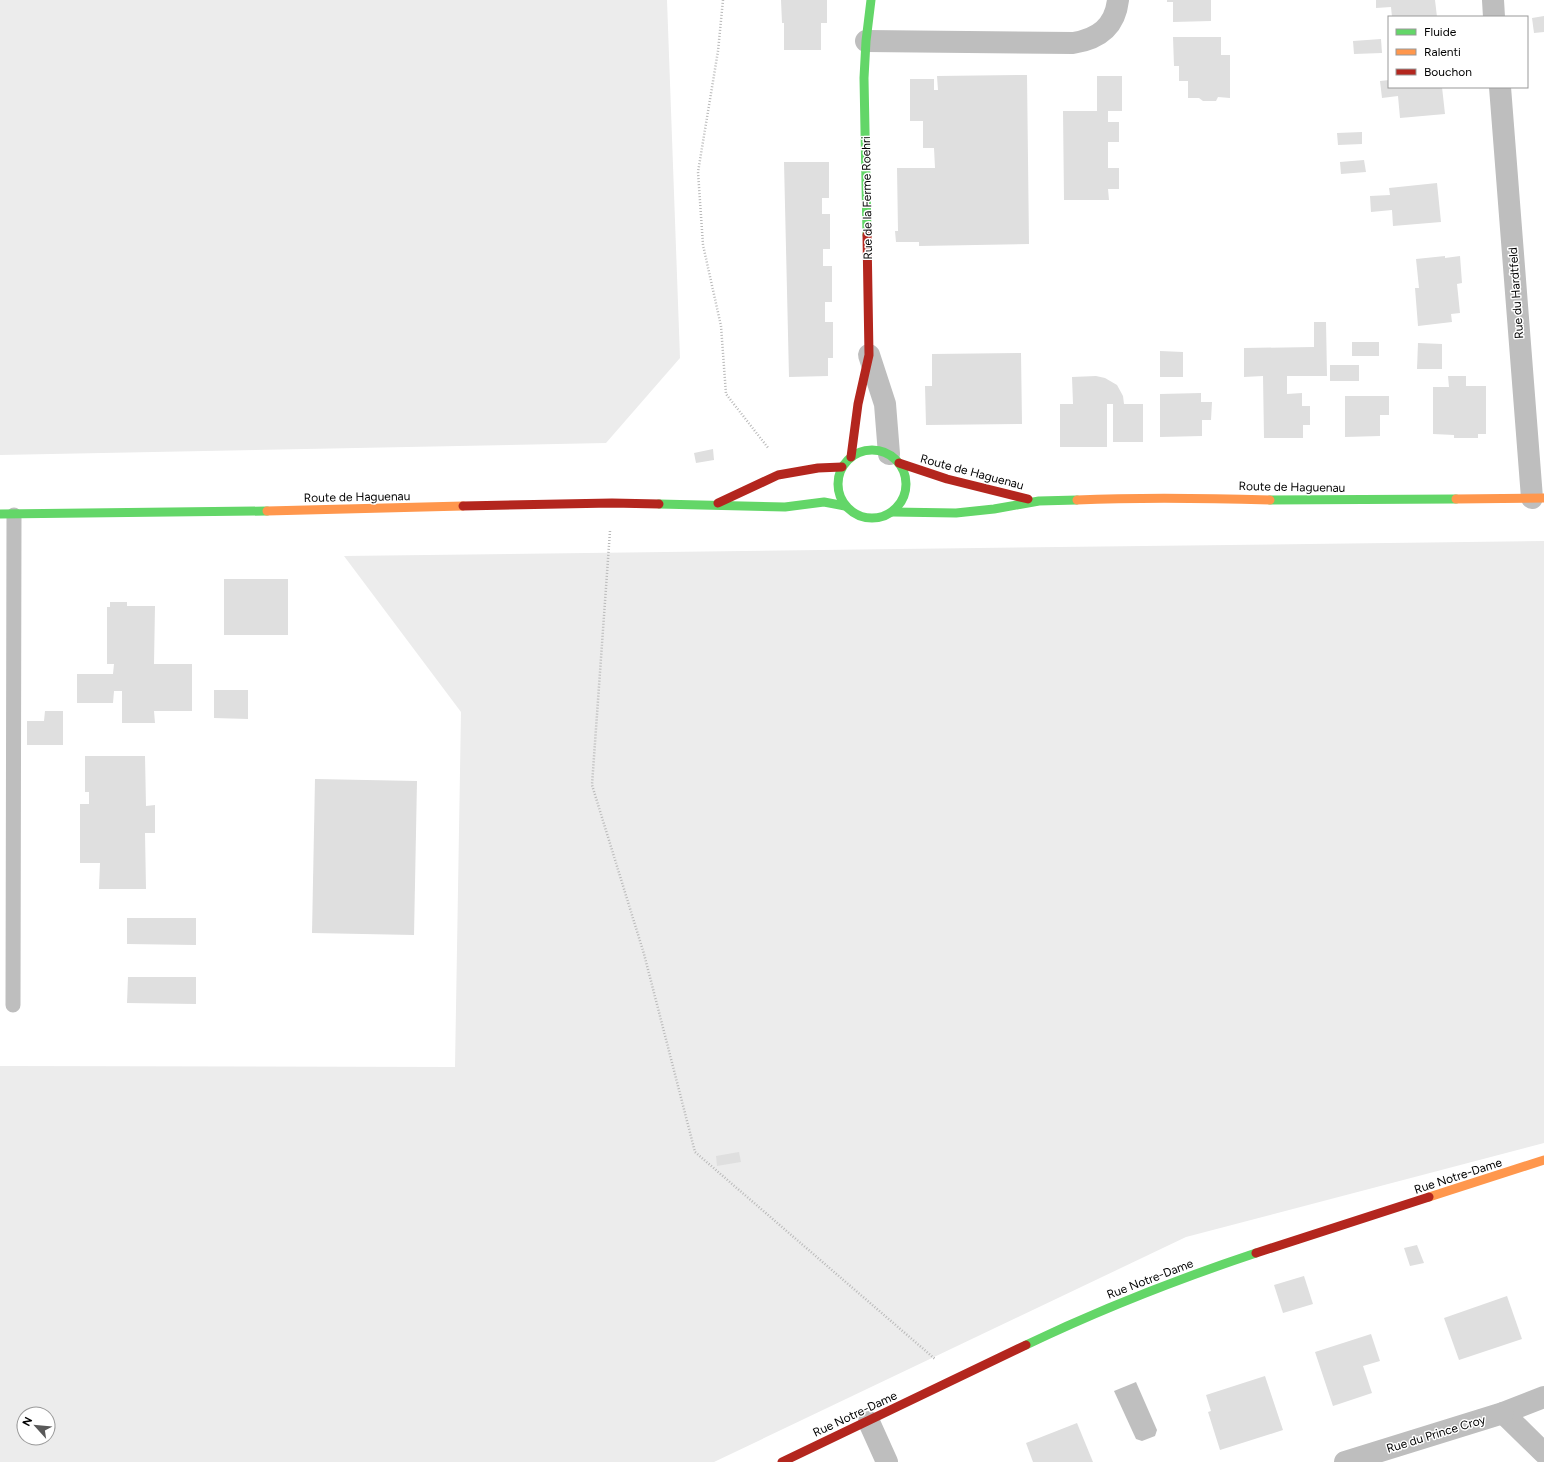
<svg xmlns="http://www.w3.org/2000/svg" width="1544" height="1462" font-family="Figtree,sans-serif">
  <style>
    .green { fill: #ececec; fill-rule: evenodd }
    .water { fill: #bfbfbf }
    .building { fill: #dfdfdf }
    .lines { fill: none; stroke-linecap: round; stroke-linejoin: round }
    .path { stroke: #b9b9b9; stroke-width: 2.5; stroke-dasharray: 1 2; stroke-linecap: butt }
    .lane { stroke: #bebebe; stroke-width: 15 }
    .street { stroke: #bebebe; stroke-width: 22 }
    .fast { stroke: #63d668; stroke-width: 9 }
    .slow { stroke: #ff974d; stroke-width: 9 }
    .jam { stroke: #b3261e; stroke-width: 9 }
    .labels { text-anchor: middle; stroke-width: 3; stroke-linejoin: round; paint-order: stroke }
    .street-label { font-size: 12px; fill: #000; stroke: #fff }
  </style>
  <rect width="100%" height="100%" fill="#fff"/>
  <g class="green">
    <polygon points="0,0 667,0 680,358 606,443 0,455"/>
    <path d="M1544,541V1143L1186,1237L714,1462H0V1066L455,1067L461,712L344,556ZM24,1414H48V1438H24Z"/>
  </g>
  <polygon class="water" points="1136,1382 1157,1430 1155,1436 1142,1441 1136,1439 1114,1391"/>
  <g class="building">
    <polygon points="781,0 827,0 827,23 821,23 821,50 784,50 784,23 782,23"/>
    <polygon points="1167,0 1211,0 1211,21 1173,22 1173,2 1167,2"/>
    <polygon points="1376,0 1435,0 1437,17 1392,17 1391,7 1376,8"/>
    <polygon points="1544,16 1544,32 1534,33 1532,18"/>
    <polygon points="1173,37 1221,37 1221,55 1230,55 1230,98 1218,97 1216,101 1203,101 1199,98 1188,98 1188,81 1179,81 1179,66 1174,66"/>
    <polygon points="1381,39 1382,53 1354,54 1353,41"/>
    <polygon points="1027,75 1029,244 919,246 919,242 896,242 895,231 898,231 897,168 935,168 934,148 923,148 923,121 910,121 910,79 934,79 934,90 938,90 937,76"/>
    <polygon points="1097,76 1122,76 1122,111 1108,111 1108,122 1119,122 1119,142 1108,142 1108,168 1119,168 1119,189 1108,189 1109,200 1064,200 1063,111 1097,111"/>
    <polygon points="1389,80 1389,87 1442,87 1445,114 1400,118 1398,96 1382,98 1380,81"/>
    <polygon points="1362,132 1362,144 1338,145 1337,133"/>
    <polygon points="1364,160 1366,172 1341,174 1340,162"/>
    <polygon points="784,162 829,162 829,198 822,198 822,214 830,214 830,249 823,249 823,266 832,266 832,302 825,302 825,322 833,322 833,358 828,358 828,376 789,377"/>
    <polygon points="1437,183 1441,222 1393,226 1392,210 1371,212 1370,196 1390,195 1389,188"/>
    <polygon points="1445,256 1445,258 1460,256 1462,283 1457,284 1460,313 1451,314 1452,322 1418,326 1415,288 1419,288 1416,259"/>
    <polygon points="1314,322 1326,322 1327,376 1287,376 1287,394 1302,393 1302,406 1310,406 1310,425 1303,425 1303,438 1264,438 1263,376 1244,377 1244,348 1314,347"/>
    <rect x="1352" y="342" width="27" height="14"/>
    <polygon points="1418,343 1442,344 1442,369 1417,369"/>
    <polygon points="1160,351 1183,352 1183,377 1160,377"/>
    <polygon points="1021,353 1022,424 926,425 925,386 932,386 932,354"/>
    <rect x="1330" y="365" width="29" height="16"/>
    <polygon points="1096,376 1105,378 1117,385 1123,396 1124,404 1143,404 1143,442 1113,442 1113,404 1107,404 1107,447 1060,447 1060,404 1073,404 1072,377"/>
    <polygon points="1448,376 1466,376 1466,386 1486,386 1486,434 1478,434 1478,438 1454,438 1454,435 1433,434 1433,387 1449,387"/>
    <polygon points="1201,393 1201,402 1212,402 1211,420 1202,420 1202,436 1160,437 1160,394"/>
    <polygon points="1345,396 1389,396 1389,415 1380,415 1380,436 1345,437"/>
    <polygon points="713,449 714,460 696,463 694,453"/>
    <rect x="224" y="579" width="64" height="56"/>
    <polygon points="110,602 127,602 127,606 155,606 154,664 192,664 192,711 154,711 155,723 122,723 122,691 114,691 113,703 77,703 77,674 113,674 114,664 107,664 107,607 110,607"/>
    <polygon points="214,690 248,690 248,719 214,718"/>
    <polygon points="45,711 63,711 63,745 27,745 27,721 44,721"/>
    <polygon points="85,756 145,756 146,806 155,805 155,833 145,833 146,889 99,889 100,863 80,863 80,804 89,804 89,792 85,792"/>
    <polygon points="315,779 417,781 414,935 312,933"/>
    <polygon points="127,918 196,918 196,945 127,944"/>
    <polygon points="128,977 196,977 196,1004 127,1003"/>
    <polygon points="739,1152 741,1162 717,1166 716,1156"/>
    <polygon points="1417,1245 1424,1263 1410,1266 1404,1248"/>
    <polygon points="1304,1276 1313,1304 1283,1313 1274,1285"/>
    <polygon points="1507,1296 1522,1339 1459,1360 1444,1318"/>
    <polygon points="1371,1334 1380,1361 1363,1366 1372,1393 1333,1406 1315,1352"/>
    <polygon points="1265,1376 1283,1430 1220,1450 1208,1412 1211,1411 1206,1395"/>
    <polygon points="1077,1423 1093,1462 1033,1462 1026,1443"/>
  </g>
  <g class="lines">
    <g class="path">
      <polyline points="723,0 718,51 698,172 703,245 721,326 726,394 769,449"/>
      <polyline points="610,531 592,785 644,954 695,1152 935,1359"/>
    </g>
    <polyline class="lane" points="13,1005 14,515"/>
    <g class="street">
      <polyline points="1493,0 1494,17"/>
      <path d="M866,41L1073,43C1098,39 1115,27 1118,0"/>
      <polyline points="1500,87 1532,498"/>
      <polyline points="869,355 885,404 889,454"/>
      <polyline points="1544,1397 1503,1413 1544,1453"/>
      <polyline points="869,1422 887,1462"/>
      <polyline points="1345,1462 1503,1413"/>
    </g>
    <g class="fast">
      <polyline points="867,235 864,78 866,41 871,0"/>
      <circle cx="872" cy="484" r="34"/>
      <polyline points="1270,500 1456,499"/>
      <polyline points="659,504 785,507 824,502 845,506"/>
      <polyline points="893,512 956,513 994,509 1039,501 1077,500"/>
      <polyline points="0,514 267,511"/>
      <path d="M1026,1345C1101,1309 1178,1279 1256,1253"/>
    </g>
    <g class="slow">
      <polyline points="1456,499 1544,498"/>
      <path d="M1077,500C1142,497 1206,498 1270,500"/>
      <polyline points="267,511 463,506"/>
      <polyline points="1429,1197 1544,1160"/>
    </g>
    <g class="jam">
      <polyline points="851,457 858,404 869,355 867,235"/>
      <polyline points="899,463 947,479 1028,499"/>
      <polyline points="718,503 778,475 818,468 842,467"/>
      <polyline points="463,506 612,503 659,504"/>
      <polyline points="1256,1253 1429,1197"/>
      <polyline points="782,1462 1026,1345"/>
    </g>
  </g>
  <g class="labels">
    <g class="street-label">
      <text transform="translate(867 198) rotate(-91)" y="4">Rue de la Ferme Roehri</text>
      <text transform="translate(1516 293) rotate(-94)" y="4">Rue du Hardtfeld</text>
      <text transform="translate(972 472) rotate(15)" y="4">Route de Haguenau</text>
      <text transform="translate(1292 487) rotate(1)" y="4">Route de Haguenau</text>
      <text transform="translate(357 497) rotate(-1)" y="4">Route de Haguenau</text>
      <text transform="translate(1458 1176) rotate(-18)" y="4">Rue Notre-Dame</text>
      <text transform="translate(1150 1279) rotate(-21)" y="4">Rue Notre-Dame</text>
      <text transform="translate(855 1414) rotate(-25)" y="4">Rue Notre-Dame</text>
      <text transform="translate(1436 1434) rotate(-17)" y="4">Rue du Prince Croy</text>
    </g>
  </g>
  <rect x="1388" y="16" width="140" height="72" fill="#ffffff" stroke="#999999"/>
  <rect x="1396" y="29" width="20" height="6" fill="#63d668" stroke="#999999"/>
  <text x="1424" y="36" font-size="12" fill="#000000">Fluide</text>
  <rect x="1396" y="49" width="20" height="6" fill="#ff974d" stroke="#999999"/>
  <text x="1424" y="56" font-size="12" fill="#000000">Ralenti</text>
  <rect x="1396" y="69" width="20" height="6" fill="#b3261e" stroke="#999999"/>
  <text x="1424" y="76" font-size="12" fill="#000000">Bouchon</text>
  <g transform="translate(36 1426) rotate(297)"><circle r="19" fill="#ffffff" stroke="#999999"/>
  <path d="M0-3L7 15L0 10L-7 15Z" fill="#595959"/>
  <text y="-6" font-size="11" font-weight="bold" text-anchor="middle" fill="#000000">N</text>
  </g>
</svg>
